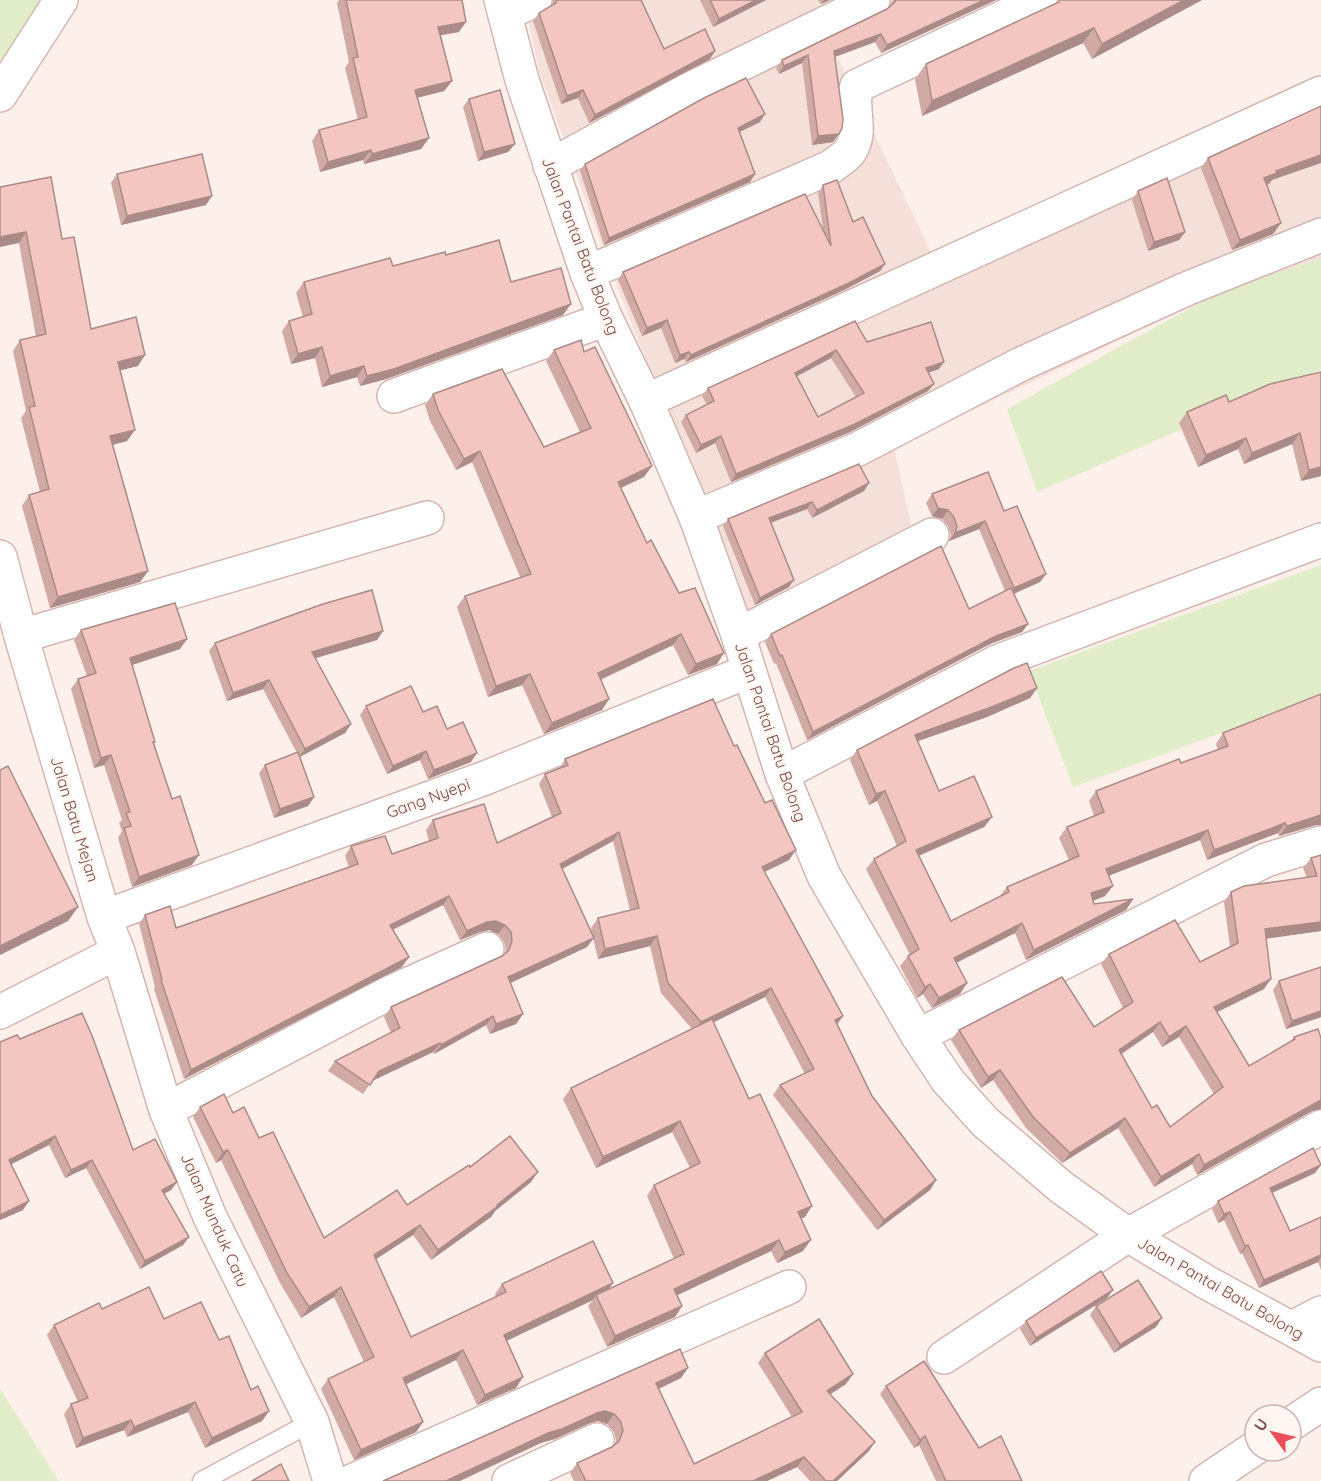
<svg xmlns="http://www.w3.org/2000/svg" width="1321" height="1481" font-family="Quicksand,sans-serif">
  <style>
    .residential { fill: #f5e0d9 }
    .green { fill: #e1ecc8 }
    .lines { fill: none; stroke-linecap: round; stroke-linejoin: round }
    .lane-casing { stroke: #d3b6b2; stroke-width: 21 }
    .street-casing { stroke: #d3b6b2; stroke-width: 36 }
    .secondary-casing { stroke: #d8b7b2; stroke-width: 36 }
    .lane { stroke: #fff; stroke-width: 18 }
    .street { stroke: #fff; stroke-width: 33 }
    .secondary { stroke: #fff; stroke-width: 33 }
    .wall { fill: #d1aaa6; fill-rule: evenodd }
    .shaded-wall { fill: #aa8b87 }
    .building { fill: #f3c6c1; stroke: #aa8b87; stroke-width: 1.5; fill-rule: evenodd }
    .labels { text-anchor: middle; stroke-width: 4.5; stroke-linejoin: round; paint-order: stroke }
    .street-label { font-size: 16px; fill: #7a4f4c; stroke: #fff6f2 }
  </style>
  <rect width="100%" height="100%" fill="#fdf0eb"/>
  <polygon class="residential" points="524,0 907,0 831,43 937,265 1321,110 1321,258 1223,290 894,448 912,529 746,611 617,287 539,71"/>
  <g class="green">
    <polygon points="0,0 40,0 0,65"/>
    <polygon points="1321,258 1321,369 1037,492 1007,409 1223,290"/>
    <polygon points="1321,565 1321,697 1073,787 1029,671"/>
    <polygon points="0,1389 59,1481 0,1481"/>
  </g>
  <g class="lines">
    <g class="lane-casing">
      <polyline id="lane" points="202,1481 312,1422"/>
    </g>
    <g class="street-casing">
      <g id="street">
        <polyline points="501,0 522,80 587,273 606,319 646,401 697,520 738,635 782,774 824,876 918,1036 948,1081 985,1122 1061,1187 1128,1235 1206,1282 1321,1345"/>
        <polyline points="505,14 535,0"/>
        <polyline points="550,166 690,89 873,0"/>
        <path d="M587,273L831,167C837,162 846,157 850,151C864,130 849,107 857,86L1040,0"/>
        <polyline points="394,396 606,319"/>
        <polyline points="646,401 1321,93"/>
        <polyline points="697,520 703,514 858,449 1021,364 1186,289 1321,235"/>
        <polyline points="738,635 932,535"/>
        <polyline points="21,636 427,518"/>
        <polyline points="782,774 999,661 1321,540"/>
        <polyline points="104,917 485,778 749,671"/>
        <polyline points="118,952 166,1110 210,1217 312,1422 330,1481"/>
        <polyline points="918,1036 1266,860 1321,843"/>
        <polyline points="166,1110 389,993 487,949"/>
        <polyline points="1292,1328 1321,1313"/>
        <polyline points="944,1357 1128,1235 1321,1127"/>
        <polyline points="1291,1424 1321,1404"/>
        <polyline points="352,1481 789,1287"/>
        <polyline points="509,1481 597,1440"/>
        <polyline points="1206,1481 1255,1448"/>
      </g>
    </g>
    <g class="secondary-casing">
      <g id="secondary">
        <polyline points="0,95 61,0"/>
        <polyline points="0,557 21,636 104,917 118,952 0,1012"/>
      </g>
    </g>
    <use href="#lane" class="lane"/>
    <use href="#street" class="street"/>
    <use href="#secondary" class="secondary"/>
  </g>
  <g class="wall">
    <polygon points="339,0 462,0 459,32 441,35 452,81 444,91 417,98 429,138 421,149 364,164 363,160 320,172 312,141 319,130 358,120 345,68 349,62 337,3"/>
    <polygon points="553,0 641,0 664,49 710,59 589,123 578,98 561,104 533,21 539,13 552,6"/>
    <polygon points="700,0 766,0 713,27"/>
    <polygon points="818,0 830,0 821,4"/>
    <polygon points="893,0 996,0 881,53 875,42 835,57 833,142 812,145 802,63 779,74 776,68 782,60 887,9 890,6"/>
    <polygon points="1202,0 1092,59 1083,43 922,116 915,79 926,64"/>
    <polygon points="469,99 515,144 508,152 478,161 463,107"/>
    <polygon points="760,122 740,132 750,182 604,245 580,171 585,164"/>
    <polygon points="1208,158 1272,180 1269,184 1267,185 1281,223 1273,234 1232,250 1201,168"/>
    <polygon points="117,174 206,205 121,225 111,183"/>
    <polygon points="823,185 885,264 880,271 844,290 686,362 684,359 675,363 661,328 642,336 618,280 623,272 823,229 818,193"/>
    <polygon points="0,187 62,239 91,329 138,366 120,370 127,441 113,445 148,571 140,582 50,608 22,506 29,495 40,492 21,418 26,411 13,351 20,340 36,337 19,243"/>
    <polygon points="1138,191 1185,232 1179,240 1148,251 1132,200"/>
    <polygon points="446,255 511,282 563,315 386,379 360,386 357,377 322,387 315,358 291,364 282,331 289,321 303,317 296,293 304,282 393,266"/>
    <path d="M855,321L867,342L939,369L928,373L934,384L928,391L850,432L731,482L715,443L696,453L681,422L686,415L707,405L702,396L708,388ZM831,358L856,397L818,417L797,376Z"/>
    <polygon points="554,350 584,352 644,477 621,488 647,543 717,664 688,675 673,645 601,680 609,699 602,710 544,734 522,685 488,697 457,607 465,596 520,577 472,462 456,470 430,421 425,405 433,394 544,447 580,432 546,361"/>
    <polygon points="1321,372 1321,476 1301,481 1292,444 1244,464 1238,449 1198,467 1179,423 1187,412 1229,402"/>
    <polygon points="869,483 864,491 812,518 807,509 771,523 789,587 755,605 723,526 728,519"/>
    <polygon points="932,494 1004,511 1046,574 1040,582 1014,594 1028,624 1022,632 990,644 807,740 776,663 774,664 765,642 771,634 969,609 1005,591 979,529 949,541 951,535 948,526 942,519 932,516 926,503"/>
    <polygon points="81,630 180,649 132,665 155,742 154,743 192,865 132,887 118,838 122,831 119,823 122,820 104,765 94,768 71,689 78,679 87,676 74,640"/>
    <polygon points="383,631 377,640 315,658 351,724 345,733 300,757 314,797 308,806 274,818 259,773 265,765 297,753 263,689 227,701 209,651 215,643"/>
    <polygon points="1037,688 1030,698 987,717 917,741 939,791 992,817 984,827 919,856 951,921 1000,896 1007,887 1069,860 1059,838 1067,827 1094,816 1089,801 1096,791 1218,750 1216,744 1223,733 1321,694 1321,825 1316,825 1279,836 1278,833 1207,860 1200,840 1108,876 1105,896 1093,901 1094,904 1133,899 1126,910 1026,960 1015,933 956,963 960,994 932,1008 923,994 917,998 900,966 908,956 910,955 866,869 874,859 897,846 877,801 869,805 850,760 857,750"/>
    <polygon points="366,706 423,712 447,729 471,762 428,779 420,760 387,774 360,715"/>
    <path d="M734,746L789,860L765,872L843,1016L837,1024L872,1096L936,1180L930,1190L877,1230L773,1095L780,1085L805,1074L765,997L713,1022L805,1217L801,1218L803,1251L777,1263L771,1251L677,1295L682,1306L675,1317L607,1347L588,1306L593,1300L507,1341L516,1388L477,1405L456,1360L406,1384L423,1422L416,1432L354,1460L321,1389L328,1379L364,1362L334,1297L301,1318L280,1283L221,1160L216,1163L193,1117L200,1107L233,1113L259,1138L324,1238L407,1205L470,1167L531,1182L495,1211L491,1217L431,1260L413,1235L376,1259L411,1337L496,1297L495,1294L502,1284L609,1289L674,1259L647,1196L654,1185L690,1168L672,1132L596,1168L563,1099L571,1088L692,1029L661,993L650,946L598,959L593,938L587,947L510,983L523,1014L516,1024L490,1034L486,1025L434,1054L433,1052L372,1081L363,1094L328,1071L335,1061L391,1033L384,1017L391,1007L502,956L504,954L506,950L504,942L498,934L489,930L480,932L460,940L443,905L393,930L402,967L184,1079L154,989L155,987L139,924L145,915L176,928L349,867L345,856L351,846L392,854L429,841L426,830L433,820L497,843L552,817L539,784L545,774L559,769L565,759ZM613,841L630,910L598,918L591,928L593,935L562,869Z"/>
    <path d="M1321,855V931L1266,938L1264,989L1217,1012L1249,1066L1290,1042L1294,1037L1321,1038V1109L1312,1111L1197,1175L1192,1164L1154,1187L1118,1128L1062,1163L1026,1128L993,1080L981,1088L951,1040L959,1030L1094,1027L1123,1008L1101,964L1109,954L1200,962L1230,947L1224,902L1231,892L1307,878L1303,868L1311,858ZM1153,1032L1162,1047L1179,1037L1214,1094L1170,1127L1152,1108L1122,1054Z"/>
    <polygon points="1279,981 1321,1017 1286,1029 1273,990"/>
    <polygon points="20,1039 133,1150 177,1182 171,1190 164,1194 189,1237 183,1245 140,1269 86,1168 65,1178 49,1145 11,1164 23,1210 0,1220 0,1042"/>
    <polygon points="1315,1173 1272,1193 1290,1231 1321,1217 1321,1270 1318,1262 1259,1288 1242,1253 1240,1254 1224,1220 1218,1223 1212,1209 1218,1201"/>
    <polygon points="1113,1290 1107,1298 1030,1346 1020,1329 1026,1321"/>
    <polygon points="1096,1306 1156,1327 1114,1353 1090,1315"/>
    <polygon points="102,1309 164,1319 219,1340 251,1390 269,1411 262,1421 205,1448 188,1412 127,1437 124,1430 76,1448 64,1414 71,1404 78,1402 47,1335 54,1325"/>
    <polygon points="765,1353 846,1384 830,1394 875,1442 868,1452 837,1481 810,1481 797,1467 767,1481 574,1481 570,1473 577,1463 614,1445 616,1441 614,1432 607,1424 598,1421 590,1423 555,1439 383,1481 681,1378 659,1389 694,1464 792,1417 758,1363"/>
    <polygon points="886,1386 979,1448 1022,1481 936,1481 919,1445 914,1448 880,1394"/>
  </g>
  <g class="shaded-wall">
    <polygon points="756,0 766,0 713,27 719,19"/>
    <polygon points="824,0 830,0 821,4"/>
    <polygon points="984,0 996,0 881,53 887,45"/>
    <polygon points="1184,0 1202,0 1092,59 1102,44"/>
    <polygon points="466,22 459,32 431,37 438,27"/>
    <polygon points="1094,28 1083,43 922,116 932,101"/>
    <polygon points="881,34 875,42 829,59 834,51"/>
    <polygon points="715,51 710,59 589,123 595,115"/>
    <polygon points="808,55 802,63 779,74 784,66"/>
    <polygon points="452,81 444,91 408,100 415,90"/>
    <polygon points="583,90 578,98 561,104 567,96"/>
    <polygon points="765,114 760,122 733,135 738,128"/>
    <polygon points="839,134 833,142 812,145 818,136"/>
    <polygon points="429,138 421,149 364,164 372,154"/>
    <polygon points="515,144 508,152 478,161 484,152"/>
    <polygon points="371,150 363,160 320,172 328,162"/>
    <polygon points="1321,155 1321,163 1272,180 1269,184 1256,189 1264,178 1276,171"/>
    <polygon points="755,174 750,182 604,245 609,238"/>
    <polygon points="212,196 206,205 121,225 127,216"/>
    <polygon points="1281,223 1273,234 1232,250 1240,240"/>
    <polygon points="26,232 19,243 0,247 0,237"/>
    <polygon points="1185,232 1179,240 1148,251 1154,242"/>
    <polygon points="885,264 880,271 844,290 686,362 691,355"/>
    <polygon points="571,304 563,315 386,379 360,386 367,376"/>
    <polygon points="667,320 661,328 642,336 647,328"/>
    <polygon points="322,347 315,358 291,364 298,354"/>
    <polygon points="836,350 831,358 790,380 795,373"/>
    <polygon points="689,352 684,359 675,363 680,355"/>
    <polygon points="145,355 138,366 110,373 118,362"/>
    <polygon points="944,362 939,369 921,375 926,368"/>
    <polygon points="364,366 357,377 322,387 330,376"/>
    <polygon points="934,384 928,391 850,432 731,482 736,474"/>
    <polygon points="135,430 127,441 103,447 110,436"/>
    <polygon points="1300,433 1292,444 1244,464 1252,453"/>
    <polygon points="721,436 715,443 696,453 701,445"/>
    <polygon points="1246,438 1238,449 1198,467 1206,455"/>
    <polygon points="480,451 472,462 456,470 464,459"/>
    <polygon points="652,466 644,477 610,493 618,482"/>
    <polygon points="1321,467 1321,476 1301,481 1309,470"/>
    <polygon points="869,483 864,491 812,518 817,510"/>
    <polygon points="812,502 807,509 764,525 769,518"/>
    <polygon points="938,508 948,510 942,519 932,516"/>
    <polygon points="985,521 979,529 949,541 955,533"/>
    <polygon points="148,571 140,582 50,608 58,597"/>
    <polygon points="1046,574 1040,582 1008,596 1014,588"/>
    <polygon points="794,580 789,587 755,605 760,598"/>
    <polygon points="1028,624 1022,632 990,644 807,740 813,732 996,636"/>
    <polygon points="383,631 377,640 306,661 312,652"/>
    <polygon points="681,634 673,645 590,684 598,673"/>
    <polygon points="187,639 180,649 123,668 130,658"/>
    <polygon points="724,653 717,664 688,675 696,664"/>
    <polygon points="530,674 522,685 488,697 496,686"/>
    <polygon points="269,680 263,689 227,701 233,693"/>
    <polygon points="1037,688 1030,698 987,717 907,745 915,735"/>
    <polygon points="609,699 602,710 544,734 552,723"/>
    <polygon points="351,724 345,733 299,757 305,749"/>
    <polygon points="426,751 420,760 387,774 393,766"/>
    <polygon points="477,753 471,762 428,779 434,770"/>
    <polygon points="111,755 104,765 94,768 101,758"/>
    <polygon points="885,791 877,801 869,805 876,794"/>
    <polygon points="314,797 308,806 274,818 280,809"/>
    <polygon points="1321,815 1321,825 1316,825 1279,836 1287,826"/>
    <polygon points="992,817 984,827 908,860 916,850"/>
    <polygon points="1285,823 1278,833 1207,860 1214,850"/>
    <polygon points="1208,830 1200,840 1098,880 1106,869"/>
    <polygon points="619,832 613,841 553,874 560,864"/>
    <polygon points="796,850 789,860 755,876 762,867"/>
    <polygon points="199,855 192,865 132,887 139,877"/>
    <polygon points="1113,886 1105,896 1084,904 1091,893"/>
    <polygon points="449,896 443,905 383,934 390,925"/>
    <polygon points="1133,899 1126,910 1026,960 1034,950"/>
    <polygon points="78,907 68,921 0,955 0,946"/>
    <polygon points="496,921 505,925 498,934 489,930 480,932 460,940 467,931 487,922"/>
    <polygon points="1321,922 1321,931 1258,940 1265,929"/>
    <polygon points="1022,923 1015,933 946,968 954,958"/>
    <polygon points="657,936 650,946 598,959 605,949"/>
    <polygon points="594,938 587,947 502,987 508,977"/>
    <polygon points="409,957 402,967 184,1079 191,1070"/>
    <polygon points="1271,979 1264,989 1207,1017 1214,1007"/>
    <polygon points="967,983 960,994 932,1008 939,998"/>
    <polygon points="930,984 923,994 917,998 925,987"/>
    <polygon points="771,988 765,997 694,1032 701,1022"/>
    <polygon points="1321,1011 1321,1017 1286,1029 1292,1021"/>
    <polygon points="523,1014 516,1024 490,1034 496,1024"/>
    <polygon points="493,1016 486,1025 434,1054 441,1045"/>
    <polygon points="843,1016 836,1026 835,1020"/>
    <polygon points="1160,1022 1153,1032 1112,1060 1119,1050"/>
    <polygon points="1186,1026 1179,1037 1162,1047 1169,1037"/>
    <polygon points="440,1043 433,1052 372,1081 379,1071"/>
    <polygon points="1000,1070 993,1080 981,1088 988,1077"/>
    <polygon points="1319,1100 1321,1100 1321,1109 1312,1111 1197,1175 1204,1165"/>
    <polygon points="1125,1118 1118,1128 1062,1163 1070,1153"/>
    <polygon points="680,1121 672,1132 596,1168 603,1157"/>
    <polygon points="55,1136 49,1145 4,1168 9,1160"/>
    <polygon points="228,1150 221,1160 216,1163 223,1152"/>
    <polygon points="1199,1154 1192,1164 1154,1187 1161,1177"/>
    <polygon points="92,1160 86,1168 65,1178 71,1170"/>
    <polygon points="1321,1165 1315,1173 1265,1196 1270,1188"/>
    <polygon points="538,1172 531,1182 495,1211 491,1217 431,1260 438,1250"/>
    <polygon points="936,1180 930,1190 877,1230 884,1220"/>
    <polygon points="177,1182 171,1190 156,1198 162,1190"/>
    <polygon points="29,1201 23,1210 0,1220 0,1215"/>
    <polygon points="812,1206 805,1217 791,1223 798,1212"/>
    <polygon points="1230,1212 1224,1220 1218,1223 1224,1214"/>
    <polygon points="420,1225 413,1235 367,1265 374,1255"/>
    <polygon points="189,1237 183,1245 140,1269 145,1261"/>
    <polygon points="779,1240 771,1251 667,1300 674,1289"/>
    <polygon points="811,1240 803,1251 777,1263 785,1252"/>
    <polygon points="1248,1245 1242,1253 1240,1254 1245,1246"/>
    <polygon points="1321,1255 1321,1257 1318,1262 1259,1288 1264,1280"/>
    <polygon points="613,1283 606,1294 596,1295 593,1300 497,1345 504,1335"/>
    <polygon points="341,1287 334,1297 301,1318 309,1307"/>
    <polygon points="1113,1290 1107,1298 1030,1346 1036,1338"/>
    <polygon points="682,1306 675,1317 607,1347 615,1336"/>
    <polygon points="1162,1318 1156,1327 1114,1353 1120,1345"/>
    <polygon points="463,1350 456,1360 396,1389 403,1378"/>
    <polygon points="688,1368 681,1378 649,1393 656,1383"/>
    <polygon points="853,1374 846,1384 820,1401 827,1391"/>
    <polygon points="523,1377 516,1388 477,1405 485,1395"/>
    <polygon points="195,1402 188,1412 127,1437 134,1427"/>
    <polygon points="269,1411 262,1421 205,1448 212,1438"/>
    <polygon points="605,1411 614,1414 607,1424 598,1421 590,1423 555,1439 541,1443 460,1481 446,1481 548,1433 597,1413"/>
    <polygon points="131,1420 124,1430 76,1448 83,1438"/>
    <polygon points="423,1422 416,1432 354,1460 361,1450"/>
    <polygon points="925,1436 919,1445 914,1448 920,1440"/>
    <polygon points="875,1442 868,1452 837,1481 833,1481"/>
    <polygon points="804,1457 797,1467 767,1481 753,1481"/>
  </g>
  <g class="building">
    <polygon points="346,0 462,0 466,22 438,27 452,81 415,90 429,138 372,154 371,150 328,162 319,130 367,117 353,58 358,57"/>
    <polygon points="557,0 641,0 664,49 705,29 715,51 595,115 583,90 567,96 539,13 556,3"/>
    <polygon points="710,0 756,0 719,19"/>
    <polygon points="895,0 984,0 887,45 881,34 834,51 843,119 842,128 839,134 818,136 808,55 784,66 782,60 887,9 895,2"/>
    <polygon points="1060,0 1184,0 1102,44 1094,28 932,101 926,64 1059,2"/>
    <polygon points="746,78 765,114 738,128 755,174 609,238 585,164 704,98"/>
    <polygon points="500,90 515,144 484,152 469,99"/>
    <polygon points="1321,106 1321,155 1276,171 1277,173 1264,178 1281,223 1240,240 1208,158"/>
    <polygon points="202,154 212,196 127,216 117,174"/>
    <polygon points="51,177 62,239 74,237 91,329 136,317 145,355 118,362 135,430 110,436 148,571 58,597 29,495 49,489 29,407 35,406 20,340 46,334 26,232 0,237 0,187"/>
    <polygon points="1167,178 1185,232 1154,242 1138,191"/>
    <polygon points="837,180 853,222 863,217 885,264 849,283 691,355 689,352 680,355 667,320 647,328 623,272 805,194 831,246 823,185"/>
    <polygon points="499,240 511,282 561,268 571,304 394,369 367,376 364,366 330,376 322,347 298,354 289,321 312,314 304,282 390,258 393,266 445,252 446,255"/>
    <path d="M855,321L867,342L931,322L944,362L926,368L934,384L855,424L736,474L721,436L701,445L686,415L714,401L708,388ZM836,350L864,393L818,417L795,373Z"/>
    <polygon points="581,340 584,352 595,347 652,466 618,482 647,543 651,540 679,593 695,588 724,653 696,664 681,634 598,673 609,699 552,723 530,674 496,686 465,596 531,574 480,451 464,459 438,410 433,394 502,369 544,447 591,428 554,350"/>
    <polygon points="1321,372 1321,467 1309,470 1300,433 1252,453 1246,438 1206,455 1187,412 1226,395 1229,402 1270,384"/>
    <polygon points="859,464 869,483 817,510 812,502 769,518 794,580 760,598 728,519"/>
    <polygon points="988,472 1004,511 1017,506 1046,574 1014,588 985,521 955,533 957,527 954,517 948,510 938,508 932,494"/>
    <polygon points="941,546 969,609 1011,588 1028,624 996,636 813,732 782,655 780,656 771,634"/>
    <polygon points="372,590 383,631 312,652 351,724 305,749 269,680 233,693 215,643 323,604"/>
    <polygon points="175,603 187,639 130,658 155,742 153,742 172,799 180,796 199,855 139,877 124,828 131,826 126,813 130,812 111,755 101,758 78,679 96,673 81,630"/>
    <polygon points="1027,663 1037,688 994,706 915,735 939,791 974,776 992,817 916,850 951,921 1009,892 1007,887 1079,856 1067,827 1104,812 1096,791 1179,759 1181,763 1228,746 1223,733 1321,694 1321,815 1287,826 1285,823 1214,850 1208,830 1106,869 1113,886 1091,893 1094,904 1133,899 1034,950 1022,923 954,958 967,983 939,998 930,984 925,987 908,956 919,949 874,859 906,841 885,791 876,794 857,750 1014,668"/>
    <polygon points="411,686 423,712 437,706 447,729 463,722 477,753 434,770 426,751 393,766 366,706"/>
    <polygon points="713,699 734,746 737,745 765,803 772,800 796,850 762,867 843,1016 835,1020 872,1096 936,1180 884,1220 780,1085 814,1069 771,988 701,1022 668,983 657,936 605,949 598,918 639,908 619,832 560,864 594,938 508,977 523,1014 496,1024 493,1016 441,1045 440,1043 379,1071 370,1085 335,1061 400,1028 391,1007 502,956 509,950 512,941 511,932 505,925 496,921 487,922 467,931 449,896 390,925 409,957 191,1070 161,980 162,979 145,915 170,906 176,928 358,864 351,846 385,836 392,854 438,838 433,820 484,804 497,843 561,813 545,774 568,765 565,759"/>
    <polygon points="298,752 314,797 280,809 265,765"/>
    <polygon points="8,766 78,907 0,946 0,770"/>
    <path d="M1321,855V922L1265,929L1271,979L1214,1007L1249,1066L1295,1039L1294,1037L1318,1029L1321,1038V1100L1204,1165L1199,1154L1161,1177L1125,1118L1070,1153L1033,1117L1000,1070L988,1077L959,1030L1062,977L1094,1027L1133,1002L1109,954L1175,920L1200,962L1238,943L1231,892L1244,886L1317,876L1311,858ZM1160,1022L1169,1037L1186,1026L1223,1087L1170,1127L1157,1105L1152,1108L1119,1050Z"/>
    <polygon points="1321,967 1321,1011 1292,1021 1279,981"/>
    <polygon points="82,1013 93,1038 133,1150 155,1139 177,1182 162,1190 189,1237 145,1261 92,1160 71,1170 55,1136 9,1160 29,1201 0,1215 0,1042 17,1035 20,1039"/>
    <polygon points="712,1019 749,1099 760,1094 812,1206 798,1212 811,1240 785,1252 779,1240 674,1289 682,1306 615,1336 596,1295 684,1254 654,1185 700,1163 680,1121 603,1157 571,1088"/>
    <polygon points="224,1094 233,1113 244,1107 259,1138 273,1132 324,1238 397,1190 407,1205 469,1165 470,1167 510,1136 538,1172 497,1205 498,1206 438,1250 420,1225 374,1255 411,1337 506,1292 502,1284 593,1241 613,1283 504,1335 523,1377 485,1395 463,1350 403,1378 423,1422 361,1450 328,1379 374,1357 341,1287 309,1307 287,1273 228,1150 223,1152 200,1107"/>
    <polygon points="1313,1148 1321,1165 1270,1188 1290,1231 1321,1217 1321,1255 1264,1280 1248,1245 1245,1246 1230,1212 1224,1214 1218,1201"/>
    <polygon points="1101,1271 1113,1290 1036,1338 1026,1321"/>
    <polygon points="1138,1280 1162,1318 1120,1345 1096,1306"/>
    <polygon points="149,1287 164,1319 201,1302 219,1340 229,1336 251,1390 258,1386 269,1411 212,1438 195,1402 134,1427 131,1420 83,1438 71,1404 88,1398 54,1325 99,1303 102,1309"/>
    <polygon points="819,1319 853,1374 827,1391 875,1442 833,1481 826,1481 804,1457 753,1481 586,1481 577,1463 612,1447 619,1441 623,1431 621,1422 614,1414 605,1411 597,1413 562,1429 548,1433 446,1481 383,1481 680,1349 688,1368 656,1383 694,1464 802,1412 765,1353"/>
    <polygon points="924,1361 979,1448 1001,1436 1022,1481 946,1481 925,1436 920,1440 886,1386"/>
    <polygon points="281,1464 289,1481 252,1481"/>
  </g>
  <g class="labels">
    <g class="street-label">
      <text transform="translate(581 246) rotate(69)" y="6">Jalan Pantai Batu Bolong</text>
      <text transform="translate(771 732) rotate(71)" y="6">Jalan Pantai Batu Bolong</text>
      <text transform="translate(428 798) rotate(-20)" y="6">Gang Nyepi</text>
      <text transform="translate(75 819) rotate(73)" y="6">Jalan Batu Mejan</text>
      <text transform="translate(215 1220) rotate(66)" y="6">Jalan Munduk Catu</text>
      <text transform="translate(1221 1288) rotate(30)" y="6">Jalan Pantai Batu Bolong</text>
    </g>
  </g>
  <g transform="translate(1273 1433) rotate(304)"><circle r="28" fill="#fff6f2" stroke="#cab3b0" stroke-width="1.5"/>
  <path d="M0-4.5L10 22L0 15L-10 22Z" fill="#e94e5a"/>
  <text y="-9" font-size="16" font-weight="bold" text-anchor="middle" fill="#7a4f4c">U</text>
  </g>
</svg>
